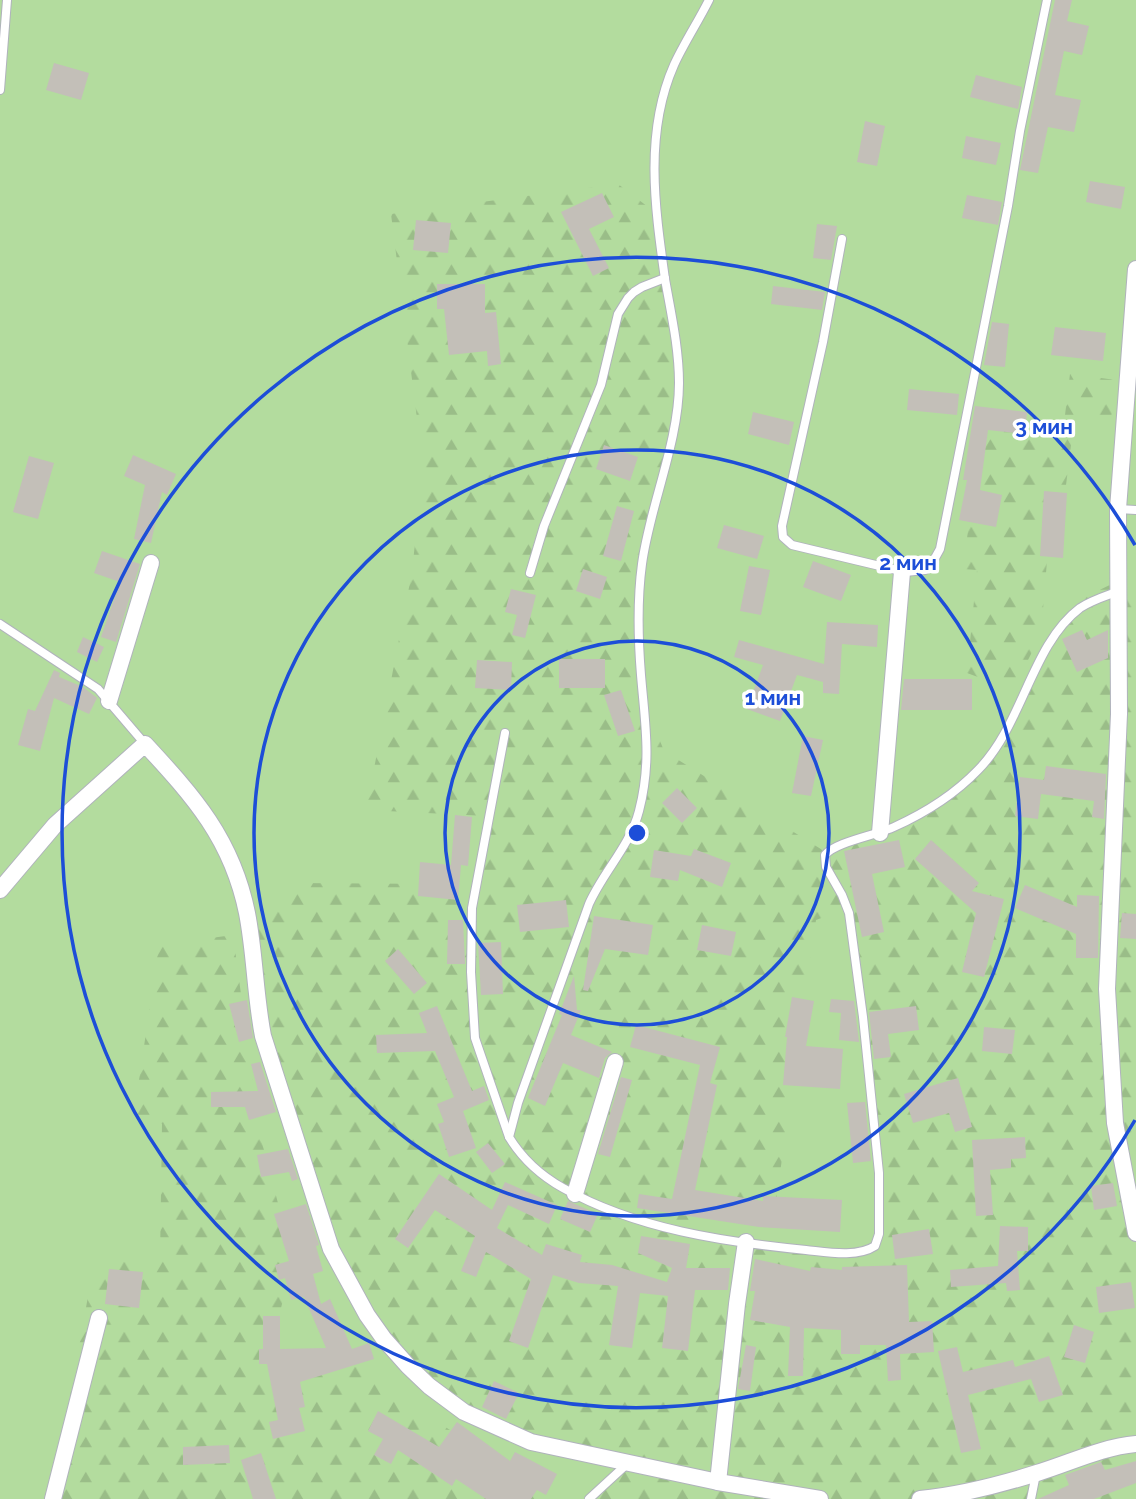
<svg xmlns="http://www.w3.org/2000/svg" width="1136" height="1499" font-family="Raleway,sans-serif">
  <style>
    .grass { fill: #b3dc9e }
    .forest { fill: url(#forest-firs); fill-rule: evenodd }
    .building { fill: #c3bfb8 }
    .lines { fill: none; stroke-linecap: round; stroke-linejoin: round }
    .service-casing { stroke: #b0b3bc; stroke-width: 10 }
    .minor-casing { stroke: #b0b3bc; stroke-width: 18 }
    .service { stroke: #fff; stroke-width: 8 }
    .minor { stroke: #fff; stroke-width: 16 }
    .ring { fill: none; stroke: #1d4ed8; stroke-width: 3.5 }
    .centre { fill: #1d4ed8; stroke: #fff; stroke-width: 3.5 }
    .ring-label { font-size: 21px; text-anchor: middle; font-weight: bold; fill: #1d4ed8; stroke: #fff; stroke-width: 7; stroke-linejoin: round; paint-order: stroke }
  </style>
  <defs>
    <pattern id="forest-firs" width="22" height="20" patternUnits="userSpaceOnUse" patternTransform="scale(1.75)"><rect width="22" height="20" fill="#b3dc9e"/><path d="M5 1l3.5 6h-7zM16 11l3.5 6h-7z" fill="#9abd88"/></pattern>
  </defs>
  <rect width="100%" height="100%" fill="#eae5dd"/>
  <rect class="grass" x="0" y="0" width="1136" height="1499"/>
  <g class="forest">
    <path d="M618,184L652,210L661,280L677,364L672,431L653,495L636,570V644L640,690L664,751L832,856L873,827L930,810L969,773L1004,733L1054,629L1085,597L1118,581L1136,592V1499H575L585,1487L632,1457L530,1440L458,1406L388,1341L335,1252L306,1168L275,1043L251,936L288,883L444,884L473,914L487,816L366,810L412,572L423,466L391,214ZM851,907L861,1022L880,1168L884,1255L832,1257L687,1235L708,1204L775,1208L816,920Z"/>
    <polygon points="1070,374 1116,380 1111,420 1065,415"/>
    <polygon points="983,415 1073,429 1064,501 1052,500 1041,634 1013,690 967,673 977,570 963,569"/>
    <path d="M233,935L260,1135L293,1260L275,1332L284,1355L359,1357C408,1408 470,1444 532,1478L537,1499H46L64,1430L94,1263L160,1259L162,1124L134,1114L159,945Z"/>
  </g>
  <g class="building">
    <polygon points="1055,0 1072,0 1067,21 1089,26 1082,55 1064,51 1055,95 1081,100 1074,132 1048,127 1038,173 1020,170"/>
    <polygon points="54,63 89,73 81,100 46,90"/>
    <polygon points="976,75 1022,87 1018,109 970,97"/>
    <polygon points="865,121 885,126 877,166 857,162"/>
    <polygon points="966,136 1001,143 996,165 962,158"/>
    <polygon points="1090,181 1125,187 1121,209 1086,202"/>
    <polygon points="602,193 614,217 589,229 609,268 593,276 561,212"/>
    <polygon points="967,195 1002,202 998,225 962,218"/>
    <polygon points="416,220 451,223 448,253 413,250"/>
    <polygon points="817,224 837,226 831,260 813,258"/>
    <polygon points="437,284 485,284 485,313 496,312 501,364 488,366 487,351 449,355 444,309 437,309"/>
    <polygon points="773,286 825,292 822,310 771,304"/>
    <polygon points="992,322 1009,324 1005,367 984,365"/>
    <polygon points="1055,327 1106,333 1103,361 1051,355"/>
    <polygon points="909,389 959,394 957,415 907,410"/>
    <polygon points="975,406 1027,412 1025,434 988,430 980,490 1002,495 996,527 959,520 967,480 963,480"/>
    <polygon points="753,412 794,422 789,445 748,434"/>
    <polygon points="604,445 638,457 630,481 596,469"/>
    <polygon points="133,455 176,474 167,495 162,492 151,543 134,539 145,485 124,476"/>
    <polygon points="29,456 54,463 38,519 13,512"/>
    <polygon points="1044,491 1067,493 1063,558 1040,556"/>
    <polygon points="617,506 634,511 621,561 603,556"/>
    <polygon points="724,525 764,536 757,559 717,548"/>
    <polygon points="102,551 140,564 116,642 101,637 120,582 94,573"/>
    <polygon points="813,561 851,575 841,601 803,587"/>
    <polygon points="749,566 770,570 761,615 740,611"/>
    <polygon points="583,569 607,577 600,599 576,591"/>
    <polygon points="511,589 536,595 525,638 512,635 517,615 505,612"/>
    <polygon points="827,622 878,625 877,647 842,644 839,694 823,693 823,682 797,675 780,721 747,709 763,665 734,657 739,640 824,664"/>
    <polygon points="1082,630 1087,640 1108,630 1108,658 1077,672 1062,639"/>
    <polygon points="83,637 104,647 97,662 77,652"/>
    <rect x="559" y="659" width="46" height="29"/>
    <polygon points="477,660 512,662 511,690 475,688"/>
    <polygon points="54,670 60,673 59,677 83,687 97,698 89,714 54,698 40,751 18,745 28,709 35,711"/>
    <polygon points="904,679 972,679 972,710 901,710"/>
    <polygon points="621,690 635,731 618,736 604,695"/>
    <polygon points="803,736 823,740 811,796 792,793"/>
    <polygon points="1046,766 1106,774 1104,819 1092,817 1094,801 1041,794 1038,819 1015,816 1020,777 1044,780"/>
    <polygon points="677,788 697,808 682,823 662,803"/>
    <polygon points="455,815 472,817 468,866 461,865 458,900 418,896 420,862 451,865"/>
    <polygon points="899,840 905,867 872,874 884,932 862,937 844,851"/>
    <polygon points="931,840 979,883 972,891 1004,899 984,977 962,972 976,913 915,859"/>
    <polygon points="694,849 731,863 722,887 680,870 678,881 650,877 654,850 691,856"/>
    <polygon points="1025,885 1077,907 1077,895 1099,896 1098,958 1076,958 1076,934 1015,908"/>
    <polygon points="566,900 569,927 520,932 517,905"/>
    <polygon points="1122,913 1136,914 1136,939 1120,938"/>
    <polygon points="594,916 653,925 648,955 605,949 588,991 583,990"/>
    <polygon points="448,920 463,920 465,964 447,964"/>
    <polygon points="702,925 736,932 731,956 697,950"/>
    <polygon points="501,942 503,994 481,995 478,943"/>
    <polygon points="398,949 427,983 414,994 385,961"/>
    <polygon points="574,976 577,1010 581,1010 571,1035 612,1052 605,1058 599,1078 563,1063 545,1106 528,1098 562,1015 559,1014"/>
    <polygon points="792,997 814,1001 806,1046 843,1049 840,1089 783,1085 787,1037 785,1037"/>
    <polygon points="831,999 854,1001 859,1042 839,1040 841,1013 829,1012"/>
    <polygon points="247,1000 253,1038 239,1042 229,1004"/>
    <polygon points="437,1006 472,1091 484,1086 489,1100 463,1111 476,1148 449,1157 438,1124 444,1122 437,1104 454,1097 435,1051 377,1053 376,1035 427,1033 419,1013"/>
    <polygon points="916,1006 919,1030 888,1034 891,1057 874,1059 869,1012"/>
    <polygon points="636,1025 720,1047 710,1083 717,1085 695,1190 763,1201 763,1196 842,1200 840,1232 759,1227 637,1208 639,1194 672,1199 700,1065 630,1047"/>
    <polygon points="984,1027 1015,1030 1012,1054 982,1051"/>
    <polygon points="260,1062 276,1112 249,1120 245,1107 211,1107 211,1092 258,1091 251,1064"/>
    <polygon points="621,1077 632,1080 610,1157 598,1154"/>
    <polygon points="958,1078 972,1127 955,1132 949,1113 913,1123 904,1094"/>
    <polygon points="865,1102 871,1161 853,1163 847,1103"/>
    <polygon points="1025,1137 1026,1158 1011,1159 1011,1168 990,1170 993,1215 976,1216 972,1140"/>
    <polygon points="488,1143 505,1164 492,1173 476,1152"/>
    <polygon points="288,1149 298,1179 292,1181 289,1172 261,1177 257,1155"/>
    <polygon points="439,1174 492,1210 505,1182 557,1205 549,1224 508,1205 497,1228 542,1255 546,1244 582,1255 580,1262 612,1265 667,1282 672,1268 638,1253 641,1236 690,1244 686,1268 730,1268 728,1290 695,1290 688,1351 662,1348 668,1296 640,1293 632,1348 609,1345 618,1286 579,1283 553,1275 528,1348 509,1341 531,1279 486,1252 476,1277 461,1271 475,1236 435,1210 408,1248 395,1239"/>
    <polygon points="1113,1183 1117,1206 1094,1210 1091,1186"/>
    <polygon points="568,1201 598,1214 590,1232 560,1219"/>
    <polygon points="306,1204 319,1245 316,1246 323,1271 313,1274 321,1304 330,1299 352,1349 369,1343 374,1359 300,1382 305,1407 299,1408 305,1431 273,1439 269,1422 278,1420 267,1364 259,1364 259,1349 263,1349 263,1316 280,1316 280,1349 326,1348 304,1297 291,1300 285,1278 279,1280 275,1265 289,1261 274,1214"/>
    <polygon points="1000,1226 1028,1227 1028,1251 1017,1251 1020,1290 1007,1291 1006,1283 951,1287 950,1270 998,1266"/>
    <polygon points="929,1229 933,1254 895,1259 892,1235"/>
    <polygon points="755,1259 810,1271 811,1267 842,1270 842,1267 907,1265 909,1322 932,1321 934,1352 900,1354 901,1380 888,1381 886,1345 860,1345 860,1354 841,1354 841,1330 804,1328 803,1376 788,1376 790,1327 750,1320 755,1291 750,1291"/>
    <polygon points="109,1269 143,1272 139,1308 105,1304"/>
    <polygon points="1131,1282 1135,1308 1099,1313 1096,1287"/>
    <polygon points="1074,1325 1094,1332 1085,1363 1064,1357"/>
    <polygon points="746,1345 756,1347 750,1391 738,1389"/>
    <polygon points="957,1347 963,1372 1013,1360 1015,1367 1049,1356 1063,1395 1039,1402 1031,1379 968,1395 981,1449 961,1453 938,1351"/>
    <polygon points="494,1381 519,1393 506,1419 482,1407"/>
    <polygon points="378,1411 439,1447 457,1422 510,1461 515,1452 557,1474 546,1495 537,1490 531,1499 486,1499 456,1479 452,1486 398,1450 391,1464 374,1455 383,1439 368,1431"/>
    <polygon points="229,1445 230,1463 183,1465 183,1447"/>
    <polygon points="261,1453 276,1499 253,1499 241,1460"/>
    <polygon points="1136,1461 1136,1483 1094,1499 1038,1499 1069,1485 1065,1475 1101,1462 1105,1470"/>
  </g>
  <g class="lines">
    <g class="service-casing">
      <g id="service">
        <path d="M709,0C698,22 684,43 674,65C644,133 655,208 665,279C671,313 679,348 679,383C679,442 650,505 642,564C637,601 638,638 641,675C645,724 652,761 639,811C630,846 603,872 589,904L518,1103L509,1137C523,1160 540,1175 563,1188C636,1229 724,1242 806,1250C826,1252 857,1258 875,1246L879,1234V1173L863,1017L849,913L842,895L826,867L825,855C835,842 877,835 894,827C925,813 954,795 978,770C1023,725 1031,645 1080,608C1092,600 1106,596 1119,591"/>
        <polyline points="0,90 7,0"/>
        <polyline points="842,239 823,342 782,526 783,537 792,545 905,572 925,570 930,567 940,549 1008,206 1020,131 1047,0"/>
        <polyline points="1118,509 1136,510"/>
        <polyline points="530,573 544,526 601,385 618,314 628,298 634,292 642,287 665,278"/>
        <polyline points="0,624 98,689 145,744"/>
        <polyline points="505,733 472,908 471,972 475,1038 509,1137"/>
        <polyline points="589,1499 627,1464"/>
        <polyline points="1031,1499 1036,1474"/>
      </g>
    </g>
    <g class="minor-casing">
      <g id="minor">
        <polyline points="1136,269 1118,509 1119,714 1107,989 1115,1123 1136,1233"/>
        <polyline points="109,701 151,563"/>
        <polyline points="880,833 902,572"/>
        <path d="M0,890L55,825L145,744C194,797 232,839 247,913C255,954 255,995 263,1036L331,1249L367,1315L384,1339L408,1366L429,1386L464,1412L531,1442L718,1482"/>
        <polyline points="575,1194 615,1062"/>
        <polyline points="746,1242 737,1304 718,1482 820,1499"/>
        <polyline points="53,1499 99,1318"/>
        <path d="M920,1499C959,1495 999,1485 1037,1473C1070,1463 1102,1447 1136,1444"/>
      </g>
    </g>
    <use href="#service" class="service"/>
    <use href="#minor" class="minor"/>
  </g>
  <g class="ring">
    <circle cx="637" cy="833" r="192"/>
    <circle cx="637" cy="833" r="383"/>
    <path d="M1135 1120A575 575 0 1 1 1135 545"/>
  </g>
  <circle cx="637" cy="833" r="10" class="centre"/>
  <g class="ring-label">
    <text x="1044" y="434">3 мин</text>
    <text x="908" y="570">2 мин</text>
    <text x="773" y="705">1 мин</text>
  </g>
</svg>
